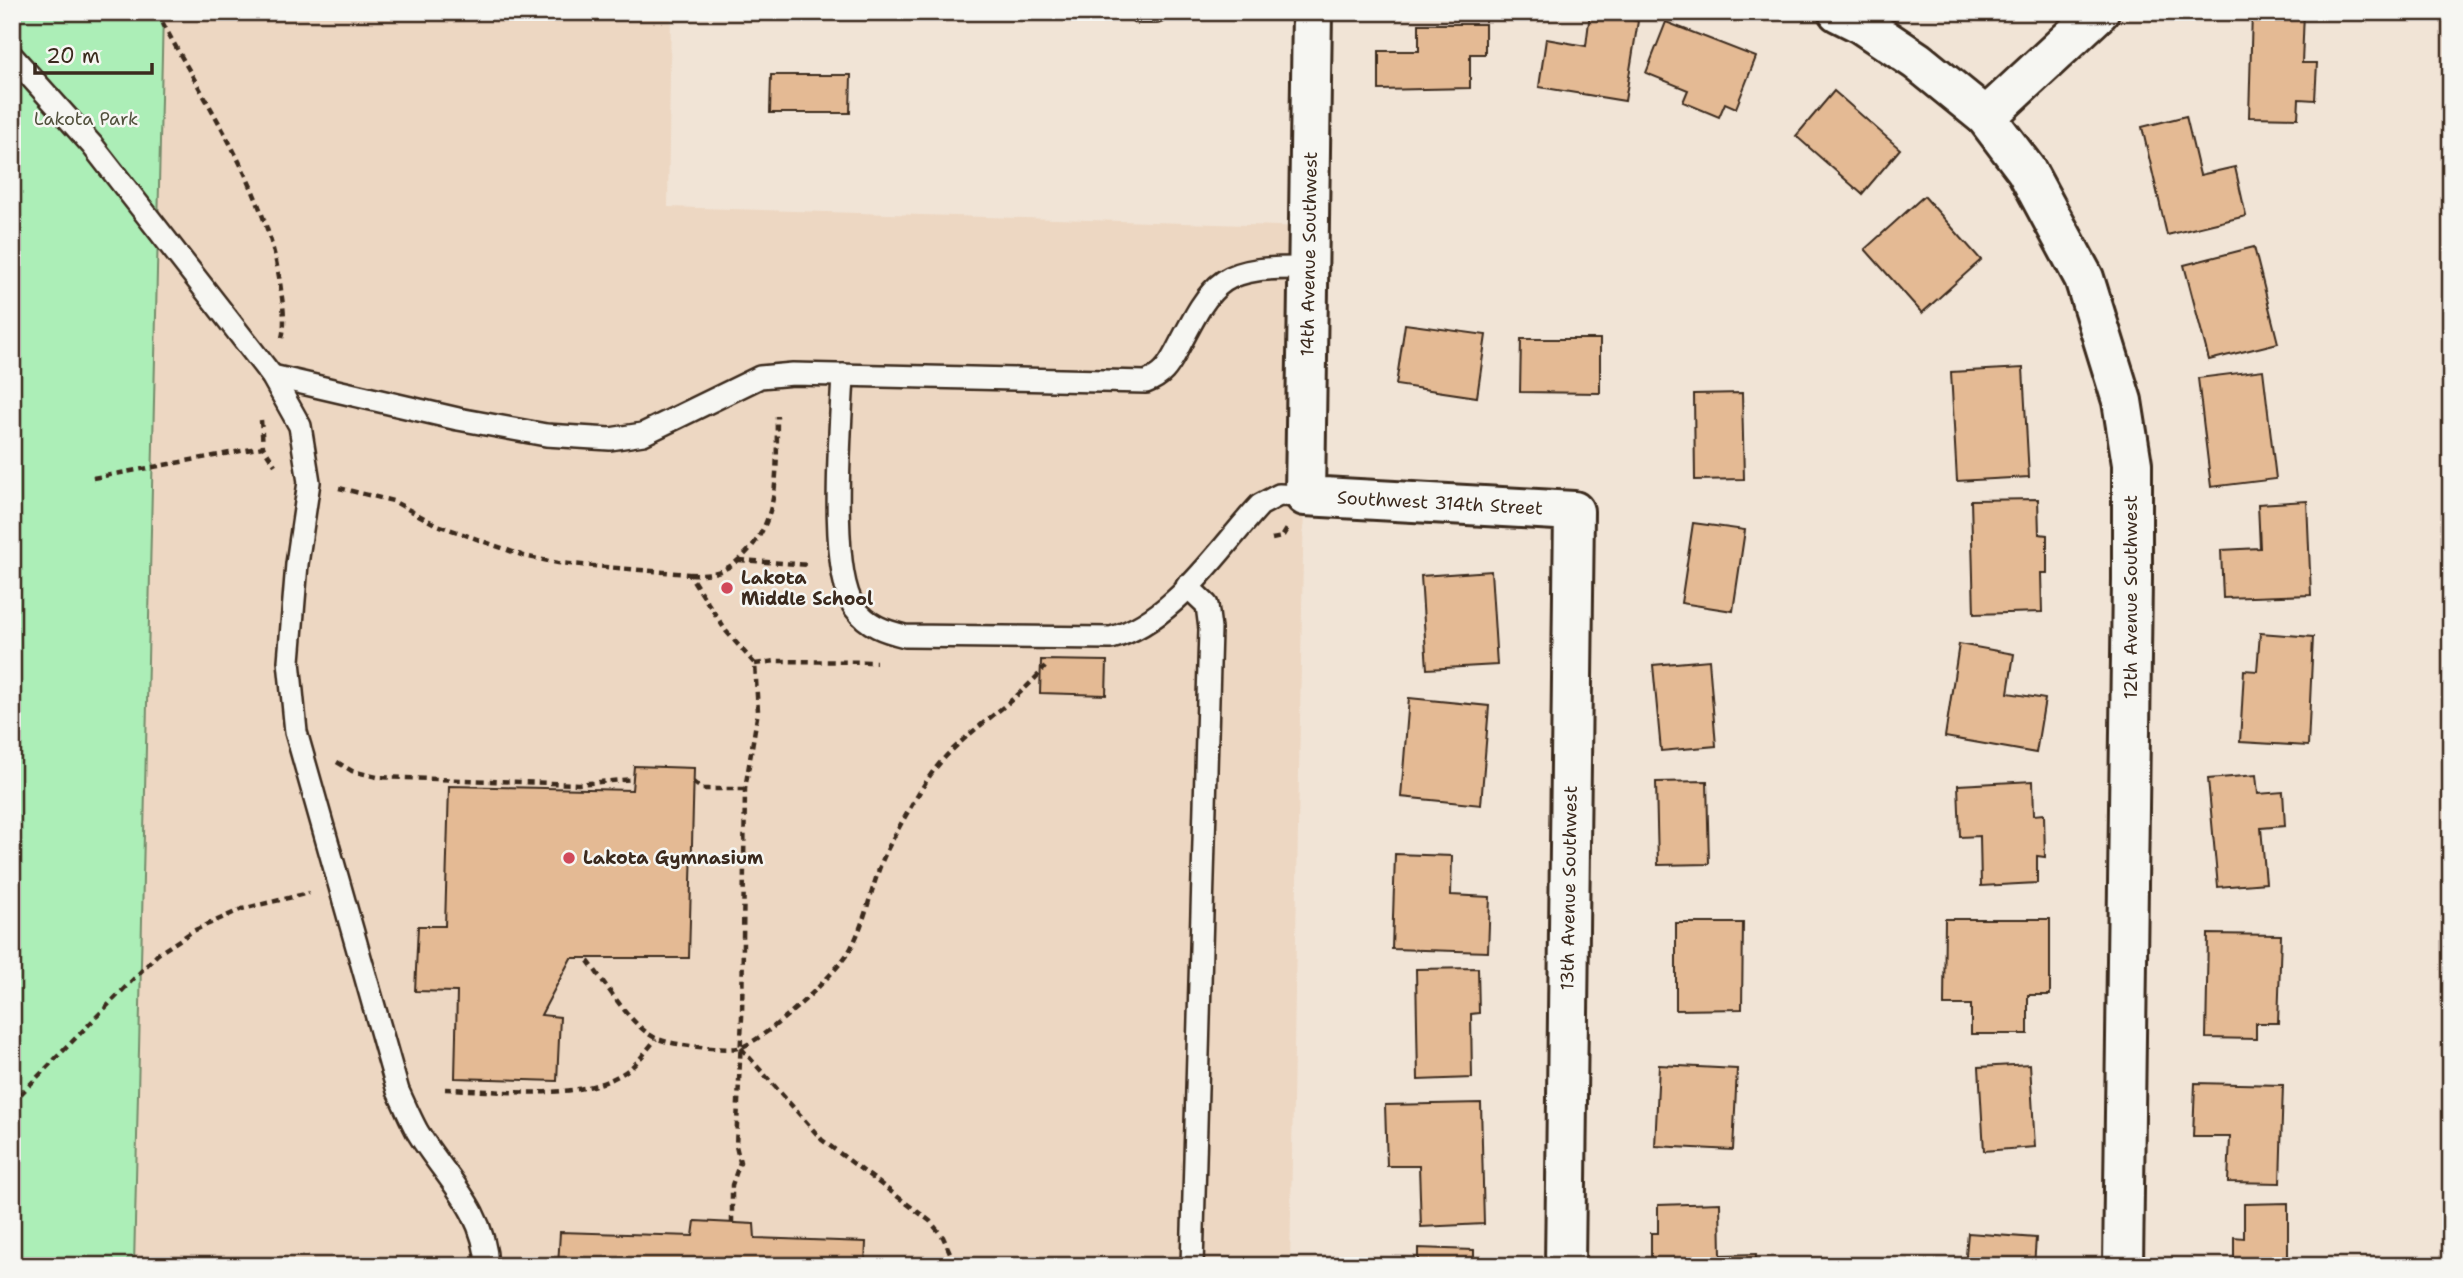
<svg xmlns="http://www.w3.org/2000/svg" width="2463" height="1278" font-family="'Shantell Sans',sans-serif">
  <style>
    .built { fill: #edd7c2 }
    .green { fill: #aceeb7; stroke: #748c6a; stroke-width: 2 }
    .building { fill: #e4ba94; stroke: #3b2a1e; stroke-width: 2 }
    .lines { fill: none; stroke-linecap: round; stroke-linejoin: round }
    .service-casing { stroke: #3b2a1e; stroke-width: 26 }
    .minor-casing { stroke: #3b2a1e; stroke-width: 44 }
    .path { stroke: #3b2a1e; stroke-width: 4.5; stroke-dasharray: 7 5; stroke-linecap: butt }
    .service { stroke: #f6f6f2; stroke-width: 21 }
    .minor { stroke: #f6f6f2; stroke-width: 38 }
    .poi-dot { fill: #d1495b; stroke: #f6f6f2; stroke-width: 2.5 }
    .labels { text-anchor: middle; stroke-width: 5; stroke-linejoin: round; paint-order: stroke }
    .park-label { font-size: 18px; fill: #52513d; stroke: #f6f6f2 }
    .street-label { font-size: 18px; fill: #3b2a1e; stroke: #f6f6f2 }
    .poi-label { font-size: 18px; font-weight: bold; fill: #3b2a1e; stroke: #f6f6f2; text-anchor: start }
  </style>
  <rect width="100%" height="100%" fill="#f1e4d6"/>
  <filter id="ink" filterUnits="userSpaceOnUse"><feTurbulence type="fractalNoise" baseFrequency=".0143" numOctaves="2"/><feDisplacementMap in="SourceGraphic" scale="14" xChannelSelector="R" yChannelSelector="G"/><feConvolveMatrix kernelMatrix="1 2 1 2 8 2 1 2 1" color-interpolation-filters="sRGB"/></filter>
  <g filter="url(#ink)">
    <polygon class="built" points="163,12 671,12 668,207 1309,227 1290,1266 134,1266"/>
    <polygon class="green" points="12,12 163,12 134,1266 12,1266"/>
    <g class="building">
      <polygon points="2252,12 2304,12 2302,63 2317,63 2315,100 2299,99 2298,118 2249,117"/>
      <polygon points="1590,13 1638,21 1625,101 1539,87 1546,39 1586,46"/>
      <polygon points="1666,22 1756,57 1736,108 1725,103 1719,117 1683,102 1688,90 1646,73"/>
      <polygon points="1419,24 1485,24 1485,54 1470,54 1470,88 1379,90 1379,51 1419,51"/>
      <polygon points="771,75 851,75 850,113 770,113"/>
      <polygon points="1834,91 1900,149 1862,194 1796,136"/>
      <polygon points="2186,116 2200,175 2235,167 2246,216 2167,235 2142,127"/>
      <polygon points="1924,196 1981,260 1922,313 1865,249"/>
      <polygon points="2254,247 2278,343 2209,360 2184,265"/>
      <polygon points="1405,324 1486,335 1477,397 1396,385"/>
      <polygon points="1521,339 1600,339 1600,393 1520,392"/>
      <polygon points="2023,368 2029,477 1957,481 1951,372"/>
      <polygon points="2263,370 2276,479 2211,487 2198,378"/>
      <polygon points="1742,393 1744,479 1695,480 1694,394"/>
      <polygon points="2038,499 2039,534 2047,535 2047,573 2041,573 2042,612 1974,614 1971,500"/>
      <polygon points="2307,501 2311,595 2223,598 2221,550 2260,548 2258,504"/>
      <polygon points="1693,523 1745,530 1733,611 1681,603"/>
      <polygon points="1491,571 1497,665 1427,669 1421,576"/>
      <polygon points="2260,633 2313,637 2308,746 2240,742 2244,670 2257,671"/>
      <polygon points="1959,644 2014,654 2008,693 2045,699 2036,753 1945,737"/>
      <polygon points="1041,660 1107,661 1106,695 1040,693"/>
      <polygon points="1709,660 1716,746 1661,751 1653,665"/>
      <polygon points="1409,698 1489,706 1481,805 1401,797"/>
      <polygon points="634,766 694,768 689,958 571,958 541,1015 560,1017 557,1081 455,1078 457,992 415,991 418,926 445,926 449,786 632,790"/>
      <polygon points="2256,775 2258,794 2283,792 2285,826 2261,828 2266,883 2218,887 2208,779"/>
      <polygon points="1707,781 1709,864 1658,865 1656,782"/>
      <polygon points="2033,781 2034,815 2044,814 2045,857 2037,856 2037,883 1981,886 1980,836 1960,837 1958,785"/>
      <polygon points="1395,854 1452,856 1451,895 1490,897 1488,952 1392,949"/>
      <polygon points="1945,919 2050,919 2050,995 2028,995 2028,1034 1971,1034 1971,1005 1944,1005"/>
      <polygon points="1676,923 1743,923 1742,1009 1676,1010"/>
      <polygon points="2208,934 2281,935 2278,1023 2256,1023 2256,1039 2206,1038"/>
      <polygon points="1478,968 1479,1013 1471,1014 1472,1078 1418,1080 1416,969"/>
      <polygon points="2030,1064 2035,1147 1984,1151 1979,1067"/>
      <polygon points="1659,1065 1737,1069 1733,1150 1655,1146"/>
      <polygon points="2195,1083 2283,1085 2280,1183 2228,1182 2230,1137 2193,1137"/>
      <polygon points="1481,1103 1484,1224 1421,1227 1419,1166 1387,1166 1385,1105"/>
      <polygon points="1720,1203 1721,1255 1756,1254 1756,1266 1651,1266 1651,1233 1658,1233 1658,1205"/>
      <polygon points="2288,1203 2288,1266 2234,1266 2234,1237 2244,1238 2244,1204"/>
      <polygon points="695,1221 754,1224 755,1238 866,1242 865,1266 558,1266 560,1232 693,1236"/>
      <polygon points="1968,1233 2036,1238 2034,1266 1965,1266"/>
      <polygon points="1418,1248 1474,1250 1474,1266 1418,1266"/>
    </g>
    <g class="lines">
      <g class="service-casing">
        <g id="service">
          <polyline points="1140,12 1156,12"/>
          <path d="M12,56L92,145L220,309L272,376L300,426L309,482L297,564L289,661L296,732L398,1091C404,1104 410,1118 417,1131C444,1176 485,1210 487,1266"/>
          <path d="M843,375C841,424 828,572 855,608C868,626 885,631 905,636L1111,638C1173,622 1217,551 1260,505L1279,495L1305,496"/>
          <path d="M272,376L458,419L546,435L610,439L643,434L760,377L793,374L1146,382C1162,376 1168,367 1176,352C1215,276 1221,267 1309,268"/>
          <polyline points="1187,586 1207,605 1210,629 1192,1266"/>
        </g>
      </g>
      <g class="minor-casing">
        <g id="minor">
          <polyline points="1312,12 1305,496 1574,511 1565,1266"/>
          <polyline points="1838,12 1860,23 1917,61 1986,117 2026,170 2084,278 2122,401 2132,464 2132,579 2123,1266"/>
          <polyline points="1986,117 2099,12"/>
        </g>
      </g>
      <g class="path">
        <path d="M157,12C203,101 268,188 281,290C283,306 286,322 282,338"/>
        <polyline points="261,420 263,447"/>
        <polyline points="93,478 263,447 275,465"/>
        <polyline points="339,488 393,501 435,524 524,556 558,563 689,574 726,631 755,664 758,711 745,789 742,1017 736,1146 740,1162 732,1185 732,1223"/>
        <polyline points="1272,539 1282,537 1287,529"/>
        <polyline points="739,560 810,565"/>
        <path d="M690,574C714,575 726,572 744,555C782,518 776,465 777,416"/>
        <polyline points="755,664 776,661 876,662"/>
        <polyline points="337,762 352,771 377,777 578,784 633,779"/>
        <polyline points="693,782 702,789 745,789"/>
        <path d="M588,961C604,981 633,1030 658,1039C672,1045 728,1052 742,1047C769,1036 837,974 851,948C866,920 871,888 883,859C895,832 912,805 927,780C956,735 1011,709 1045,667"/>
        <polyline points="741,1048 822,1140 930,1221 943,1237 956,1266"/>
        <path d="M445,1089C501,1090 591,1105 635,1064C643,1056 649,1047 656,1039"/>
        <polyline points="12,1103 158,954 193,931 242,909 309,893"/>
      </g>
      <use href="#service" class="service"/>
      <use href="#minor" class="minor"/>
    </g>
  </g>
  <g class="poi-dot">
    <circle cx="727" cy="588" r="7"/>
    <circle cx="569" cy="858" r="7"/>
  </g>
  <g class="labels">
    <g class="park-label">
      <text x="86" y="125">Lakota Park</text>
    </g>
    <g class="street-label">
      <text transform="translate(1309 254) rotate(-89)" y="6">14th Avenue Southwest</text>
      <text transform="translate(1440 503) rotate(3)" y="6">Southwest 314th Street</text>
      <text transform="translate(2131 597) rotate(-90)" y="6">12th Avenue Southwest</text>
      <text transform="translate(1569 888) rotate(-89)" y="6">13th Avenue Southwest</text>
    </g>
    <g class="poi-label">
      <text x="741" y="584">Lakota<tspan x="741" dy="21">Middle School</tspan></text>
      <text x="583" y="864">Lakota Gymnasium</text>
    </g>
  </g>
  <rect width="2463" height="1278" fill="none" stroke="#f6f6f2" stroke-width="42"/>
  <rect x="21" y="21" width="2421" height="1236" fill="none" stroke="#3b2a1e" stroke-width="2.5" filter="url(#ink)"/>
  <path d="M35 63v10h117v-10" fill="none" stroke="#3b2a1e" stroke-width="3.5"/>
  <text x="46" y="63" font-size="21" fill="#3b2a1e" stroke="#f6f6f2" stroke-width="5" paint-order="stroke">20 m</text>
</svg>
